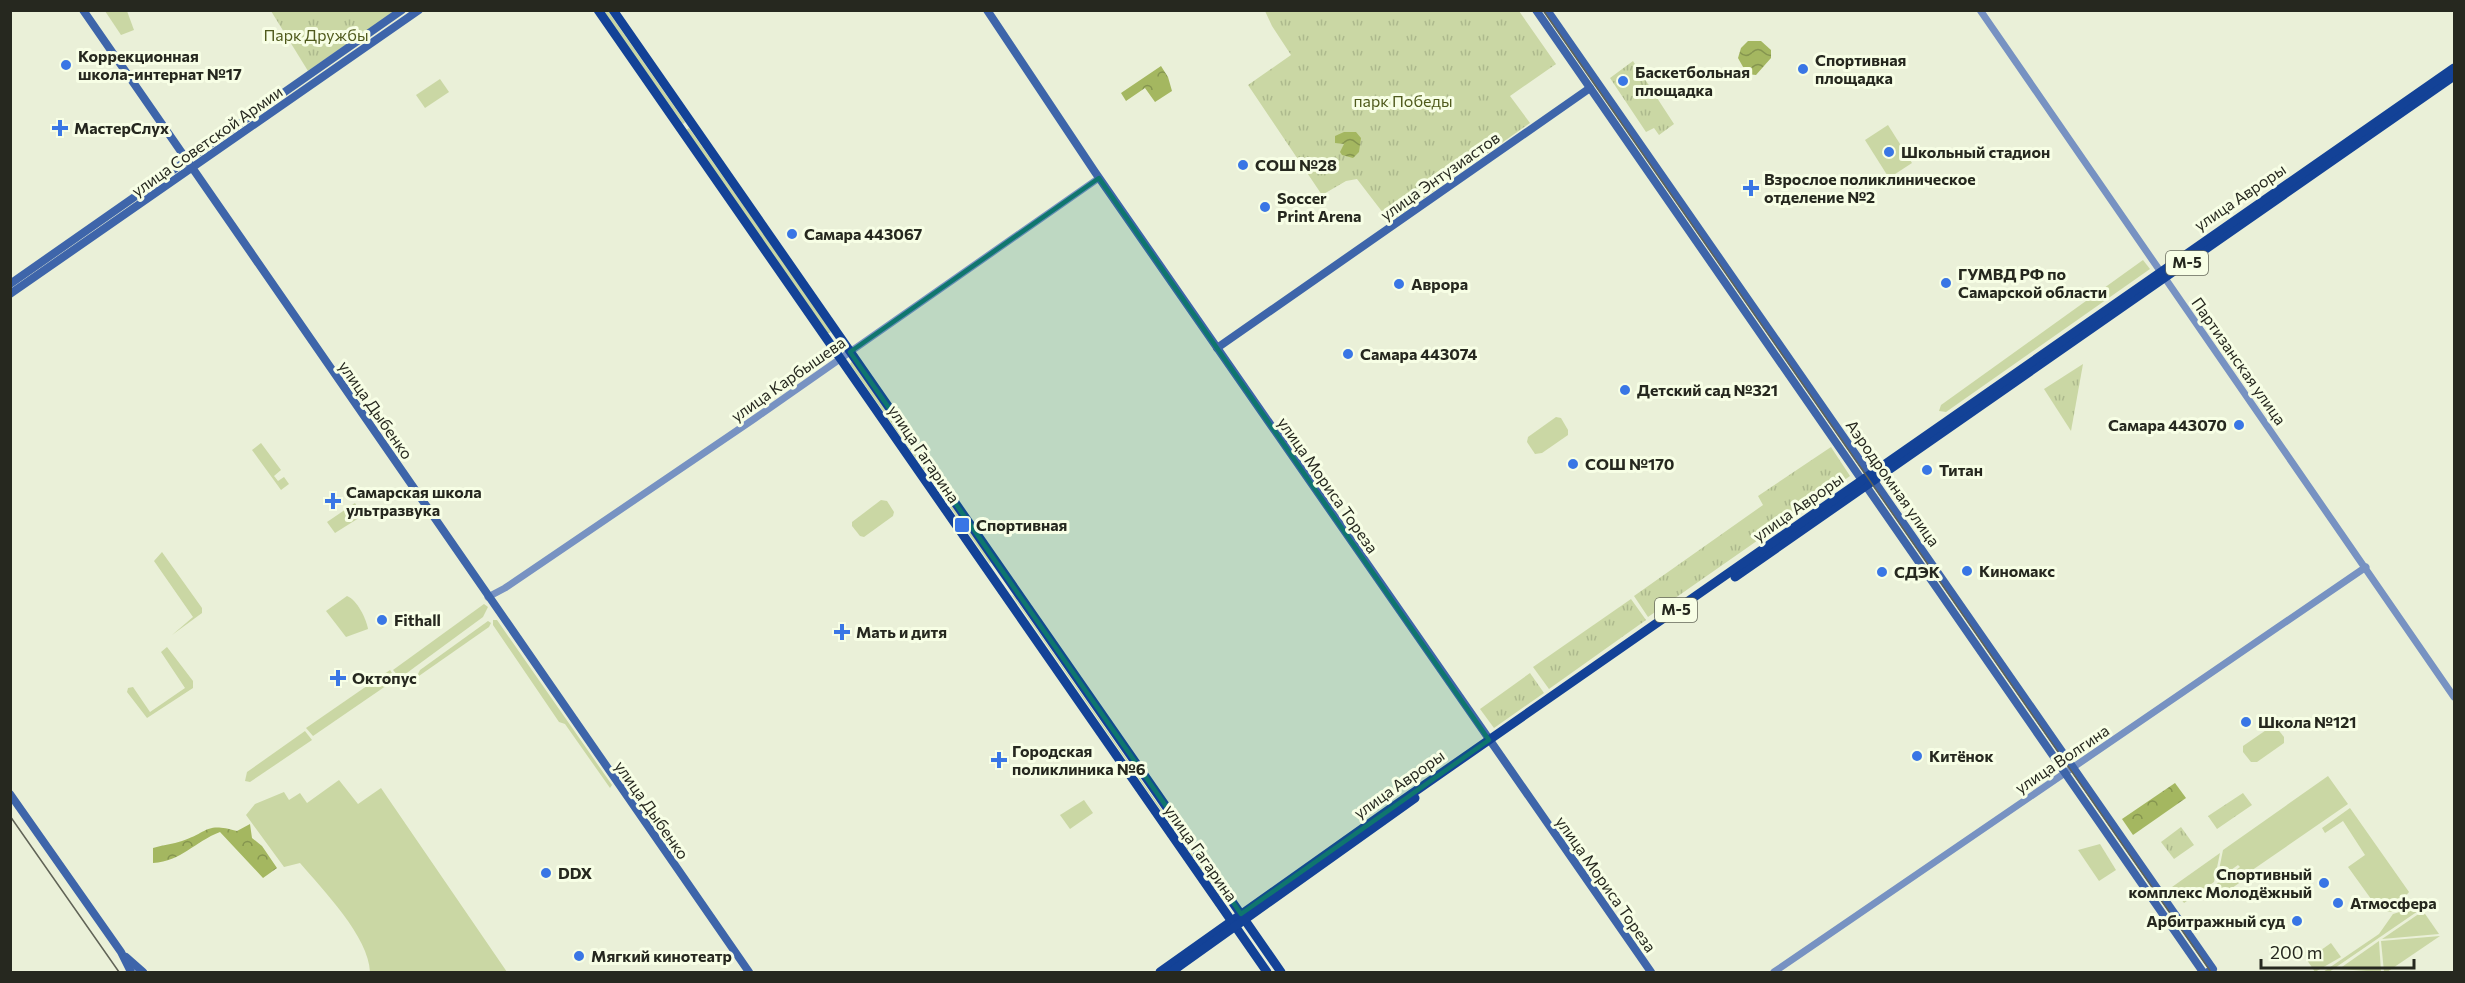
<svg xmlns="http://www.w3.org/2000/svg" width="2465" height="983" font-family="Commissioner,sans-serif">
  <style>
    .green { fill: #cad7a4 }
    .forest { fill: url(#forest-crowns) }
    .park { fill: url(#park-tufts) }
    .water { fill: url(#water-waves) }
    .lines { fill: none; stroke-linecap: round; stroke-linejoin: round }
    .tertiary { stroke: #7792c2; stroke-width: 7 }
    .secondary { stroke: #3e65aa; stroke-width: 8 }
    .primary { stroke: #134297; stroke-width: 9 }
    .tram { stroke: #616457; stroke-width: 1.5 }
    .marked { fill: #0f766e; fill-opacity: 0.2; stroke: #0f766e; stroke-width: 4.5; stroke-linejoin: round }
    .poi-dot { fill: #3976e5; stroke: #f7fee5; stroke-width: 2 }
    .labels { text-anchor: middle; stroke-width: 6; stroke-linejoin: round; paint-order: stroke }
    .shield { fill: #f7fee5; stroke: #65685a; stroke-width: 1.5 }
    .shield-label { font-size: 15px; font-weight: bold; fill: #26281f }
    .park-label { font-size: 16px; fill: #4f5a1c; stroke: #f7fee5 }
    .poi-label { font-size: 16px; font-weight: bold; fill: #26281f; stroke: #f7fee5; text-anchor: start }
    .street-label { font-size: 16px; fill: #26281f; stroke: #f7fee5 }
  </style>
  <defs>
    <pattern id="forest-crowns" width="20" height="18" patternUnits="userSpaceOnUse" patternTransform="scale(1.5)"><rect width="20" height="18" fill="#a4b760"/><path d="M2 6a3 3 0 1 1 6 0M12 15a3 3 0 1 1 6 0" fill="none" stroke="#85954f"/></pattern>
    <pattern id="park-tufts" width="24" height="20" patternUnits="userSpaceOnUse" patternTransform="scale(1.5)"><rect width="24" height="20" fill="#cad7a4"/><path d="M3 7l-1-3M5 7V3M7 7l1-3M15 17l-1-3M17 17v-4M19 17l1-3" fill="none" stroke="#adb98d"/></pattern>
    <pattern id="water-waves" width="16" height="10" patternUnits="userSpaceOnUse" patternTransform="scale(1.5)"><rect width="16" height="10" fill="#a4b760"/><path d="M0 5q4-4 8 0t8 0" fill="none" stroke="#85954f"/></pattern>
  </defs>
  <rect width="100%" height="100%" fill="#eaf0d8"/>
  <g class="green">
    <polygon points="105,11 127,11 134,30 121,35"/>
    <polygon points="603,11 608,11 685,122 683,124"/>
    <polygon points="440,79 449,92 425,108 416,95"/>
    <polygon points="1888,125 1912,163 1889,178 1865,140"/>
    <polygon points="689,128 831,330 830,333 827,333 686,130"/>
    <polygon points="2143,260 2150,269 1946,412 1939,411 1941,405"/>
    <polygon points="852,361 991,561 990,564 850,364"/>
    <polygon points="1556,417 1561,418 1568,430 1568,435 1542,453 1535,454 1527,442 1528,437"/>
    <polygon points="261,443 281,470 274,476 278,481 284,477 289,484 281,490 252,450"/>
    <polygon points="881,500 887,501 894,512 893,516 864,537 860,536 852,526 852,522"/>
    <polygon points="355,503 362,516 335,533 327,522"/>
    <polygon points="162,552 202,608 202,613 172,635 193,617 154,561"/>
    <polygon points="1012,595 1014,596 1225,901 1224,902"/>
    <path d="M347,596C357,600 366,618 368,629L346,637L326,611Z"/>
    <polygon points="484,604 488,607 483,617 400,678 393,670"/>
    <polygon points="493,620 497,620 612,785 610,788 565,724 559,722 493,625"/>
    <polygon points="488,621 491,623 489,627 416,678 420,670"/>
    <polygon points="167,647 193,681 193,688 147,718 127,692 128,688 133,687 150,712 185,688 161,652"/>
    <polygon points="390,670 396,679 313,736 306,728"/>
    <polygon points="2272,726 2276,727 2284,737 2284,743 2257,762 2251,762 2243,752 2243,746"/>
    <polygon points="305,731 312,740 250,782 245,781 247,772"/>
    <polygon points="2328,776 2348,804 2248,873 2249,876 2218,898 2211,888 2240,867 2238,865 2217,880 2223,850"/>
    <path d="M339,780L358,804L381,788L507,972H370C369,937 323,890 300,863L284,867L246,815L255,804L284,792L289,800L300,793L307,803Z"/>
    <polygon points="1084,800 1093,813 1070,829 1060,815"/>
    <polygon points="2350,808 2409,892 2392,912 2379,910 2348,867 2365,855 2343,821 2325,833 2322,828"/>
    <polygon points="2100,844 2116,870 2099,881 2078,850"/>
    <polygon points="2220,853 2214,882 2184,903 2172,887"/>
    <polygon points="2419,906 2421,909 2329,972 2323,972 2379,934 2393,914"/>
    <polygon points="2423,911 2439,934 2382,939"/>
    <polygon points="2440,936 2387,972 2384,972 2381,941"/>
    <polygon points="2379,941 2381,972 2339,969"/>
    <polygon points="2331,943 2341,957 2315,972 2307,960"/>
  </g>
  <g class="forest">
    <polygon points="1161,66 1168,77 1172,91 1155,102 1145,88 1126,101 1121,93"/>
    <polygon points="2175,783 2186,798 2133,835 2122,819"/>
    <path d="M250,824L252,838L262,846L277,868L263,878L220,832C194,842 182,861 153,863V848C163,845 173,844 182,841C209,832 205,822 237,831Z"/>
  </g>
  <g class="park">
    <polygon points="271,11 395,11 308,71"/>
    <polygon points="1265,11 1519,11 1556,64 1510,96 1530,123 1390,222 1357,179 1346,181 1322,195 1248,85 1291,55 1272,26"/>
    <polygon points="1633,61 1674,124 1659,135 1654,128 1646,132 1610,78"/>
    <polygon points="2083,364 2071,431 2044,389"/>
    <polygon points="1831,447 1850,476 1648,617 1634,596 1763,505 1758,496"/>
    <polygon points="1631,599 1646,620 1549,689 1533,667"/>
    <polygon points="1530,673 1544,693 1494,728 1480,709"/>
    <polygon points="2243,793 2252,805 2217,829 2208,816"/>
    <polygon points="2181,827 2194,845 2174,859 2161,842"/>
  </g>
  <g class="water">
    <polygon points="1748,41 1761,41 1771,50 1771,58 1756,75 1747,74 1738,58 1741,48"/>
    <polygon points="1344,132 1356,132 1361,138 1359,152 1353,158 1342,155 1340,152 1344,144 1335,143 1335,136"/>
  </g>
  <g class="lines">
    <g class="tertiary">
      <polyline points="1980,10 2454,697"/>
      <polyline points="488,597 505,588 754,419 1099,178"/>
      <polyline points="1774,972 2366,567"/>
    </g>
    <g class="secondary">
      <polyline points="83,10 749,972"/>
      <polyline points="987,10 1095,172 1651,972"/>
      <polyline points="1536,10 2203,972"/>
      <polyline points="1547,10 2213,969 2208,972"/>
      <polyline points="10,284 402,10"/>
      <polyline points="10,294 419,10"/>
      <polyline points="1217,348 1590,88"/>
      <polyline points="10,794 121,952 131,972"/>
      <polyline points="126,957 143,972"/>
    </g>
    <g class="primary">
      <polyline points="598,10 1267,972"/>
      <polyline points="613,10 1281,972"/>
      <polyline points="1735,577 2454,76"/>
      <polyline points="1160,972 1397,804 2454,68"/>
      <polyline points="1171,972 1415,798"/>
    </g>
    <g class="tram">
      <polyline points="1543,10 2211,972"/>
      <polyline points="10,816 119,972"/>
    </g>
  </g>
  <path class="marked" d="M1099,178L1489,740L1241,914L850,352Z"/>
  <g class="poi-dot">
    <circle cx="66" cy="65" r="6"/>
    <circle cx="1803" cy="69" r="6"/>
    <circle cx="1623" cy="81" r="6"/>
    <path d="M57 119h6v6h6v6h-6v6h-6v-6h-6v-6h6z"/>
    <circle cx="1889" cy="152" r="6"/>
    <circle cx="1243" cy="165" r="6"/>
    <path d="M1748 179h6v6h6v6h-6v6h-6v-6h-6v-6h6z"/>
    <circle cx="1265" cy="207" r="6"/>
    <circle cx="792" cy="234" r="6"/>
    <circle cx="1946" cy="283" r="6"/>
    <circle cx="1399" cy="284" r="6"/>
    <circle cx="1348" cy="354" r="6"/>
    <circle cx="1625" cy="390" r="6"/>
    <circle cx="2239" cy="425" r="6"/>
    <circle cx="1573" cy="464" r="6"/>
    <circle cx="1927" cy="470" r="6"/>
    <path d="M330 492h6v6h6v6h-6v6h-6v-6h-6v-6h6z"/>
    <rect x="954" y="517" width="16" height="16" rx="3"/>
    <circle cx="1967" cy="571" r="6"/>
    <circle cx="1882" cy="572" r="6"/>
    <circle cx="382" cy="620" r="6"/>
    <path d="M839 623h6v6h6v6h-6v6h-6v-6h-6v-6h6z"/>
    <path d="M335 669h6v6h6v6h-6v6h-6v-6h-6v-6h6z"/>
    <circle cx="2246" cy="722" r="6"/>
    <circle cx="1917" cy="756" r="6"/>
    <path d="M996 751h6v6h6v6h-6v6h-6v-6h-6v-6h6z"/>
    <circle cx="546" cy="873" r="6"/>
    <circle cx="2324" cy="883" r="6"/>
    <circle cx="2338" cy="903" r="6"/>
    <circle cx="2297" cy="921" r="6"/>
    <circle cx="579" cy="956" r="6"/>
  </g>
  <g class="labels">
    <g class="shield">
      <rect x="2166" y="251" width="42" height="24" rx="4.5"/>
      <rect x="1655" y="598" width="42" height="24" rx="4.5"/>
    </g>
    <g class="shield-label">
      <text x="2187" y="268">М-5</text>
      <text x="1676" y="615">М-5</text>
    </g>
    <g class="park-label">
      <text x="316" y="41">Парк Дружбы</text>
      <text x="1403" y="107">парк Победы</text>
    </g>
    <g class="poi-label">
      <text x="78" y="62">Коррекционная<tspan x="78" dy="18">школа-интернат №17</tspan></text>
      <text x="1815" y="66">Спортивная<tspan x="1815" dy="18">площадка</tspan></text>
      <text x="1635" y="78">Баскетбольная<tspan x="1635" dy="18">площадка</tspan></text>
      <text x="74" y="134">МастерСлух</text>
      <text x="1901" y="158">Школьный стадион</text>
      <text x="1255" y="171">СОШ №28</text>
      <text x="1764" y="185">Взрослое поликлиническое<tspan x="1764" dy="18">отделение №2</tspan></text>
      <text x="1277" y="204">Soccer<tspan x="1277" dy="18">Print Arena</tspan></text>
      <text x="804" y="240">Самара 443067</text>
      <text x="1958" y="280">ГУМВД РФ по<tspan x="1958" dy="18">Самарской области</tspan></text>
      <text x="1411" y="290">Аврора</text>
      <text x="1360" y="360">Самара 443074</text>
      <text x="1637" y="396">Детский сад №321</text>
      <text x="2227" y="431" text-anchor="end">Самара 443070</text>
      <text x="1585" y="470">СОШ №170</text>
      <text x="1939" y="476">Титан</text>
      <text x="346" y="498">Самарская школа<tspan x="346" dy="18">ультразвука</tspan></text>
      <text x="976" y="531">Спортивная</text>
      <text x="1979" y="577">Киномакс</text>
      <text x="1894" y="578">СДЭК</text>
      <text x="394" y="626">Fithall</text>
      <text x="856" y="638">Мать и дитя</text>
      <text x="352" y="684">Октопус</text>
      <text x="2258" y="728">Школа №121</text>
      <text x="1012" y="757">Городская<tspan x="1012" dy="18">поликлиника №6</tspan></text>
      <text x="1929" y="762">Китёнок</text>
      <text x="558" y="879">DDX</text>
      <text x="2312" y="880" text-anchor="end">Спортивный<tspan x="2312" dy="18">комплекс Молодёжный</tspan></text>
      <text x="2350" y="909">Атмосфера</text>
      <text x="2285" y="927" text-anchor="end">Арбитражный суд</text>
      <text x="591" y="962">Мягкий кинотеатр</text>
    </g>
    <g class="street-label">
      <text transform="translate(207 141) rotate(-35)" y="6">улица Советской Армии</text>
      <text transform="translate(1440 176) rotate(-35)" y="6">улица Энтузиастов</text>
      <text transform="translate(2240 197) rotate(-34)" y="6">улица Авроры</text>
      <text transform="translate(2239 361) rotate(55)" y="6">Партизанская улица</text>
      <text transform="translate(788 379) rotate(-35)" y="6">улица Карбышева</text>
      <text transform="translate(376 410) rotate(55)" y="6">улица Дыбенко</text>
      <text transform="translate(924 454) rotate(56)" y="6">улица Гагарина</text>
      <text transform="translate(1893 483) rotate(55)" y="6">Аэродромная улица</text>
      <text transform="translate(1328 485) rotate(55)" y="6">улица Мориса Тореза</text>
      <text transform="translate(1798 507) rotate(-35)" y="6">улица Авроры</text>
      <text transform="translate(2062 759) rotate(-34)" y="6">улица Волгина</text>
      <text transform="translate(1399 784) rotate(-35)" y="6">улица Авроры</text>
      <text transform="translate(652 810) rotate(55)" y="6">улица Дыбенко</text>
      <text transform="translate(1201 853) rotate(55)" y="6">улица Гагарина</text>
      <text transform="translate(1606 884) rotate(55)" y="6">улица Мориса Тореза</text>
    </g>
  </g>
  <rect width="2465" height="983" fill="none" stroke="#26281f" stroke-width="24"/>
  <path d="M2261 959v9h153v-9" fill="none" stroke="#26281f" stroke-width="3"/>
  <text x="2270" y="959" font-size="18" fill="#26281f" stroke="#f7fee5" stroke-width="4.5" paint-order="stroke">200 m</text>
</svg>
